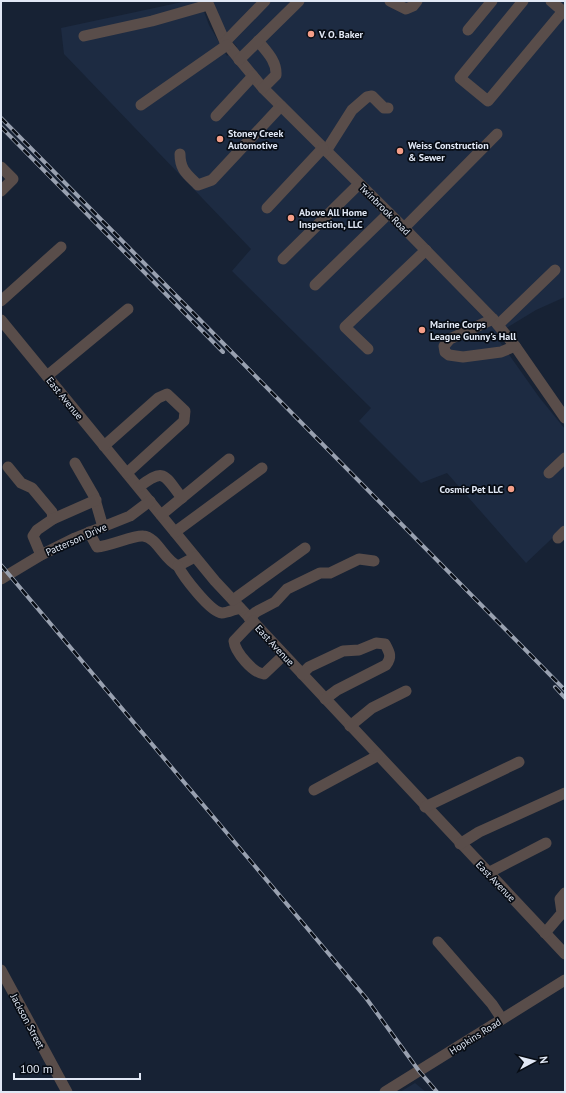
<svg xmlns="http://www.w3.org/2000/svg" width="566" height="1093" font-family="'PT Sans',sans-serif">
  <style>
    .built { fill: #1d2b42 }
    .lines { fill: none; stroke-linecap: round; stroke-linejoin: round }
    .minor { stroke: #594d4a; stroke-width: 11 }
    .rail-casing { stroke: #99a1b0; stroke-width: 4 }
    .rail { stroke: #070c14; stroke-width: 2.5; stroke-dasharray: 8; stroke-linecap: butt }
    .poi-dot { fill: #f49e88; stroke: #070c14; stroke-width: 1.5 }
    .labels { text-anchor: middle; stroke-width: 3.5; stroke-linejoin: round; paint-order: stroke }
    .poi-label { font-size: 10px; font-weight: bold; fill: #e1e8f5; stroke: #070c14; text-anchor: start }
    .street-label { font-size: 10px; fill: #e1e8f5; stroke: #070c14 }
  </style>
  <rect width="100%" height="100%" fill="#172234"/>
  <g class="built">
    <polygon points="187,1 200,1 209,25 227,56 237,47 225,33 213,1 565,1 565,297 536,310 495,335 539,397 565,429 565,526 526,563 447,473 421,483 359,421 371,408 232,271 251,249 64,54 61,28"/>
    <polygon points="415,1083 426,1092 400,1092"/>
  </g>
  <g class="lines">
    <g class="minor">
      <polyline points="207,1 225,42 263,88 404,228 493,319 515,346 565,418"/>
      <polyline points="390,1 406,9 413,6 417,1"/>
      <polyline points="523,1 460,78 488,101 563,11"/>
      <polyline points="551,1 565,13"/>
      <polyline points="468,30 492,1"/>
      <polyline points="84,36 152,21 208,5"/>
      <path d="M258,41C266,51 277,61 276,75L263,88"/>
      <polyline points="225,42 265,1"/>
      <polyline points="239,60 299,1"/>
      <polyline points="141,105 227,45"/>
      <polyline points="216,116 253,76"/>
      <polyline points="326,151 352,110 367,97 372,96 384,108 388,108"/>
      <path d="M180,154C180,170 187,174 198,185L212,180L281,106"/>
      <polyline points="1,167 13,179 1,191"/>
      <polyline points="267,208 323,148"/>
      <polyline points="404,228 497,134"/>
      <polyline points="283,259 359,184"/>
      <polyline points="315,285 389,213"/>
      <polyline points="1,301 61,247"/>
      <polyline points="493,319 450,339 444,346 445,352 449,355 463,357 501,352 515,346"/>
      <polyline points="1,320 215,581 565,954"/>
      <polyline points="498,325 555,270"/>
      <polyline points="368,349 345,327 426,250"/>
      <polyline points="47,376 128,309"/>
      <polyline points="104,446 158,398 167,394 185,411 184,421 127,473"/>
      <polyline points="75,463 94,496 103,527"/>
      <polyline points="8,467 21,483 32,488 52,512 53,519 37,530 33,536 41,555"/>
      <polyline points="549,473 565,458"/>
      <path d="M139,487C165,467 164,475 182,498"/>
      <polyline points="161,515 229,459"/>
      <polyline points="53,519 96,500"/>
      <path d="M89,532L97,547C110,546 134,535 143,536C157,537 164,560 178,566L195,557"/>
      <polyline points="175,532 262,468"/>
      <polyline points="558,538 565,531"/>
      <path d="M178,566C183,576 210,612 222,613C227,613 235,609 240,608"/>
      <polyline points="1,579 41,555 75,538 130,516 150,501"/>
      <polyline points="233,600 305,548"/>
      <polyline points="249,618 256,612 275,602 287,589 320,573 330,573 359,559 374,561"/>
      <path d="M253,621L234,641C235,652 253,673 264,674L284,655"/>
      <path d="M302,674L309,667L343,651L359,650L376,643L385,644C390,653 392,657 386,665L337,690L325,699"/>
      <polyline points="350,726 372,708 406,691"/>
      <polyline points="314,790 377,756"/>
      <polyline points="425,807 519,762"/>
      <polyline points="460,844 479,832 565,793"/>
      <polyline points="488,873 546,843"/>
      <polyline points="545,933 562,913 560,899 565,893"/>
      <polyline points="438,942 492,1004 502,1019"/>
      <polyline points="1,970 67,1092"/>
      <polyline points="385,1092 565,980"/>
    </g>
    <g class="rail-casing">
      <g id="rail">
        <polyline points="1,118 565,690"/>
        <polyline points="1,127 223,352"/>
        <polyline points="1,565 366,998 419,1071 437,1092"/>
        <polyline points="555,687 565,698"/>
      </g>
    </g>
    <use href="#rail" class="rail"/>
  </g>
  <g class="poi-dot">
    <circle cx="311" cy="34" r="4"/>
    <circle cx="220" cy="139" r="4"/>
    <circle cx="400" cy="151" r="4"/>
    <circle cx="291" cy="218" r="4"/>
    <circle cx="422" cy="330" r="4"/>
    <circle cx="511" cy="489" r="4"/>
  </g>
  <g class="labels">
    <g class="poi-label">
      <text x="319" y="38">V. O. Baker</text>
      <text x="228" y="137">Stoney Creek<tspan x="228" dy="12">Automotive</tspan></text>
      <text x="408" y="149">Weiss Construction<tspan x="408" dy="12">&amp; Sewer</tspan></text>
      <text x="299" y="216">Above All Home<tspan x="299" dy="12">Inspection, LLC</tspan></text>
      <text x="430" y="328">Marine Corps<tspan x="430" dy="12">League Gunny's Hall</tspan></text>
      <text x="503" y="493" text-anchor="end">Cosmic Pet LLC</text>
    </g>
    <g class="street-label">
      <text transform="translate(385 209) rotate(45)" y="4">Twinbrook Road</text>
      <text transform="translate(65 398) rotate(51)" y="4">East Avenue</text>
      <text transform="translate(76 539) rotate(-24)" y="4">Patterson Drive</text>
      <text transform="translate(275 645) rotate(47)" y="4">East Avenue</text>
      <text transform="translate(496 881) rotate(46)" y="4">East Avenue</text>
      <text transform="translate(28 1021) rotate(62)" y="4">Jackson Street</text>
      <text transform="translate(475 1036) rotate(-32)" y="4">Hopkins Road</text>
    </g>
  </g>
  <rect width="566" height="1093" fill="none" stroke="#e1e8f5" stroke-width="4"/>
  <g transform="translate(534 1061) rotate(83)" stroke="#070c14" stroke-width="3" paint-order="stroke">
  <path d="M0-3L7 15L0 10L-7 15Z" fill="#e1e8f5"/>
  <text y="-6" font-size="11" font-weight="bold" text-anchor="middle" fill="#e1e8f5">N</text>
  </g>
  <path d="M14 1073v6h126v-6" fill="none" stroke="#e1e8f5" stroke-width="2"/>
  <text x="20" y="1073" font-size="12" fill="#e1e8f5" stroke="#070c14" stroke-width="3" paint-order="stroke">100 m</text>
</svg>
